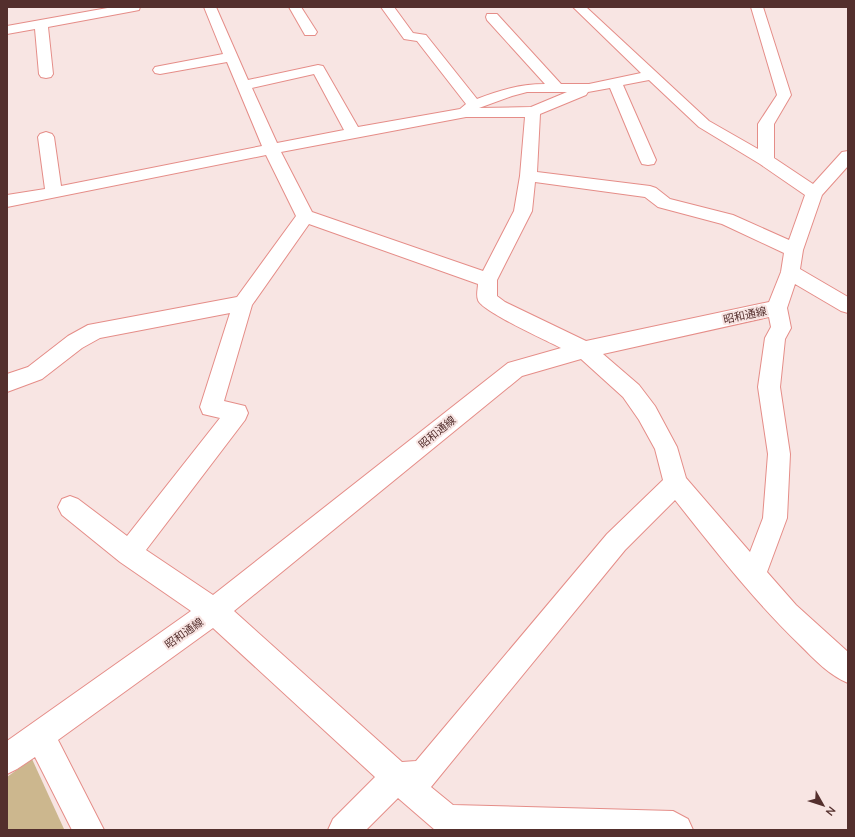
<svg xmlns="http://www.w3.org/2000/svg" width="855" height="837" font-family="'Nunito Sans','Noto Sans JP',sans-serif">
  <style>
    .green { fill: #ccb78e }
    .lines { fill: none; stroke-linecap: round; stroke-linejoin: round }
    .minor-casing { stroke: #e58d88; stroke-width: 2 }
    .minor { fill: #fff; fill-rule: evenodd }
    .labels { text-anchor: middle; stroke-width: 4; stroke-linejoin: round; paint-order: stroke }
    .street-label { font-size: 11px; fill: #542f2d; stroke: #f8e5e3 }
  </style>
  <rect width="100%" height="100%" fill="#f8e5e3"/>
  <polygon class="green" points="32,759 64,829 63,830 7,830 7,777"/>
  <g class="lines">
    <g class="minor-casing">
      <g id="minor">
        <polygon points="113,7 140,7 139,10 134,11 48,27 53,74 51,77 46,78 41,77 39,74 35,29 7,34 7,26"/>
        <path d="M204,7H216L248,80L318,65L323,66L358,127L460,109L466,104L417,41L404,39L381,7H394L413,33L426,35L477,99C500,90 520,84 545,84L487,20L486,17L487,14H497L561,84H589L641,73L573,7H586L709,121L758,149V124L777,95L751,7H763L791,95L774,124V158L813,184L842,152L848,151V166L822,195L803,250L800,269L848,297V313L841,311L795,284L787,308L791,328L785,339L780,387L790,454L787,518L767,572L796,605L848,652V683C829,675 815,660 800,645C754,601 715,550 675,500L625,550L431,787L453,805L673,811L688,819L693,830H435L398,798L366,830H328L333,819L375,777L213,628L58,740L104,830H72L35,757L17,769L7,774V741L191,611L120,562L62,515L58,507L62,499L70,496L78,499L127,536L220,418L203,414L200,407L230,313L100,338L82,348L42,379L7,392V374L28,367L68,336L88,325L237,297L296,216L266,155L7,207V195L45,189L38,137L40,134L46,132L52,134L54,137L61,186L262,146L227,62L160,74L155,73L153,70L155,67L160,66L223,54ZM314,74L344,130L277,143L252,88ZM649,80L699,127L760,164L805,195L789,240L733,215L670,199L656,188L650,186L537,172L540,114L586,95L588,92L610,88L640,160L642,164L648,165L654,164L656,160L623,85ZM527,92H567L531,107L479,108L512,96ZM525,117L520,176L514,211L483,271L312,212L281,152L466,117ZM535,182L645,197L658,207L722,224L784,253L781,272L769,302L586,341L505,302L497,296V280L532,211ZM309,224L478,284C478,288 476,295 478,300C481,311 548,341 561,348L508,363L213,595L146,550L245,420L248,413L245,406L224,401L252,305ZM769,317L771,327L765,338L758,387L768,454L763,518L750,552L686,478L677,447L655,406L639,385L603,354ZM581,359L623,397L639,420L655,449L663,480L607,534L416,761L402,762L234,611L522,376Z"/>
        <polygon points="289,7 301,7 317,32 315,35 305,35"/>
      </g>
    </g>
    <use href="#minor" class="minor"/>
  </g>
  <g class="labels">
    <g class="street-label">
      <text transform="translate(745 315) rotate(-12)" y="4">昭和通線</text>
      <text transform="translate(437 432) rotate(-39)" y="4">昭和通線</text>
      <text transform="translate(184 633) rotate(-35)" y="4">昭和通線</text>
    </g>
  </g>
  <rect width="855" height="837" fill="none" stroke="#542f2d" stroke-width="16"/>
  <g transform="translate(823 805) rotate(129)" stroke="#f8e5e3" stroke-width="3" paint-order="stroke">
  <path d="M0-3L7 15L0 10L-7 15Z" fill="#542f2d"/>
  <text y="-6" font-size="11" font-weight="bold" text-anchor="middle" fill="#542f2d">N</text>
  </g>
</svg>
